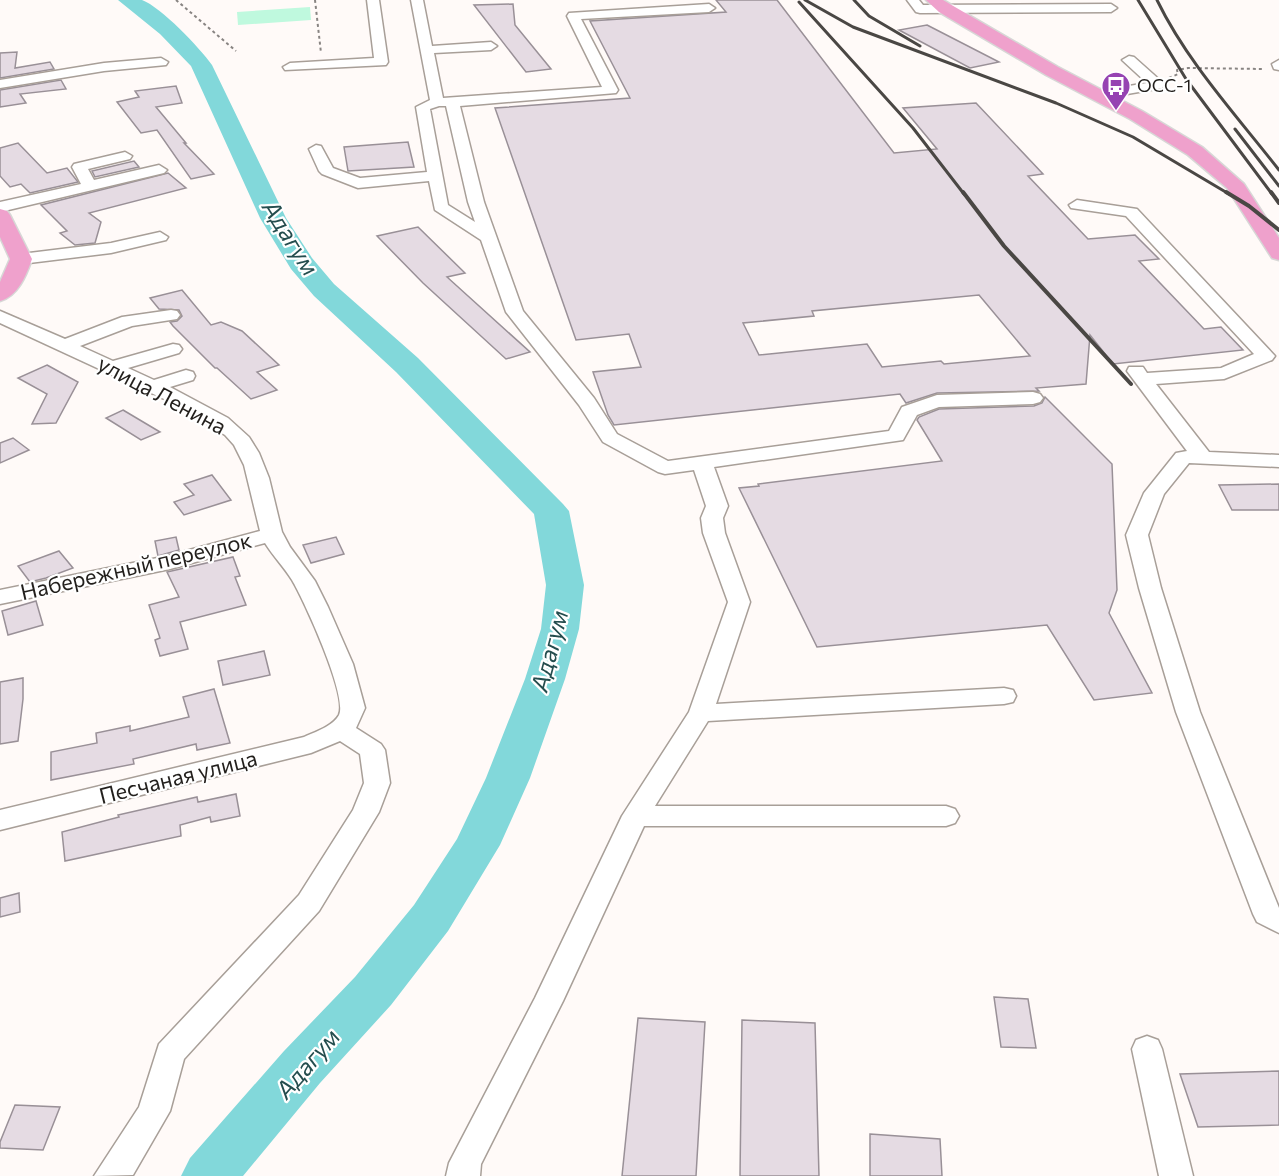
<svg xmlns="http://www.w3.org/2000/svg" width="1279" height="1176" font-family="Commissioner,sans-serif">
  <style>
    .green { fill: #bff9de }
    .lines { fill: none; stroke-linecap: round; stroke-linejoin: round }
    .river { fill: #82d8da; fill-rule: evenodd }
    .building { fill: #e5dbe3; stroke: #999097; stroke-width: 1.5; fill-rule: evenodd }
    .minor-casing { stroke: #a89f98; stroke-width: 3 }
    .major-casing { stroke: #d7d7d6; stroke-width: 3 }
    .path { stroke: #888482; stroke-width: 2; stroke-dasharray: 3 3; stroke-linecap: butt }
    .minor { fill: #fff; fill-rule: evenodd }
    .major { fill: #efa1cc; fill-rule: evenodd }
    .rail-far1 { stroke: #4a4744; stroke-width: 3 }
    .rail { stroke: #4a4744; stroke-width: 4 }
    .labels { text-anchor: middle; stroke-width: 4.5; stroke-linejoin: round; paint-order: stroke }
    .far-poi-label { font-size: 18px; fill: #221f1c; stroke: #fff; text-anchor: start }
    .street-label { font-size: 22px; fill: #221f1c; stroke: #fff }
    .water-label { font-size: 24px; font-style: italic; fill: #244d4e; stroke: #fff }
  </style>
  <rect width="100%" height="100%" fill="#fffaf8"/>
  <polygon class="green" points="310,7 311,20 238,25 237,12"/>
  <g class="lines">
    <path class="river" d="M118,0C125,0 135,0 142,0C161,7 200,48 212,65L286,218L312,258L334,284L418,358L563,504L569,511L584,585L579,629L565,679L530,778L500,845L448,931L391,1005L320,1083L243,1176H181L190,1158L284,1051L355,977L414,905L457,839L486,778L525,679L541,629L546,585L534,514L396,372L314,296L291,269L260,218L191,66L160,34Z"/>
  </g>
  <g class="building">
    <path d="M716,0H777L894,153L937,149L903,108L976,103L1043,174L1028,176L1088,239L1135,235L1159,259L1139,261L1204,329L1221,327L1243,350L1113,364L1090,335L1086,384L1036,388L1039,391L937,393L906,403L900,394L614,425L608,415L593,372L641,367L629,334L576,340L495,108L630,98L590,21L726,12ZM979,295L1030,356L944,364L941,361L882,367L867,344L759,355L743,323L814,316L812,311Z"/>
    <polygon points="513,4 515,25 551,69 526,72 474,5"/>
    <polygon points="927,25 999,62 970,68 899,30"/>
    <polygon points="17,52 15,68 50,62 54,69 0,78 0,53"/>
    <polygon points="61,80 66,89 20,94 26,103 0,107 0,90"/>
    <polygon points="176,86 182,103 156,107 186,143 184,143 214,174 191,179 157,130 141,133 117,102 139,97 135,91"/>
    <polygon points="408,142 414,167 348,171 344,147"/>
    <polygon points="18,143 47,173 67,168 78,182 30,193 21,184 10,187 0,176 0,148"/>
    <polygon points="134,161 139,167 95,177 92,171"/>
    <polygon points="168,173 186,188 89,213 101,222 95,243 75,245 60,233 67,231 41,205"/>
    <polygon points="418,227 465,273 447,277 530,352 506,359 423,283 377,236"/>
    <polygon points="182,290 211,325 221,322 242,331 279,365 257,372 277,390 251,399 217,368 215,368 173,326 170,322 177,321 182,316 179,310 159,309 150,298"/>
    <polygon points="47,365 78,382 56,423 32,424 47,394 18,378"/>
    <polygon points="1045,397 1112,464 1117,590 1109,613 1152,693 1094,700 1047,625 817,647 739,488 759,486 758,484 942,461 917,420 919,417 939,409 1034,406 1042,403"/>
    <polygon points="123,410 160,432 141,440 106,418"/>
    <polygon points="13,438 29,450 0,463 0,443"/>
    <polygon points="212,475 231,500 184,515 174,502 194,495 184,484"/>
    <polygon points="1279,484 1279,510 1232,510 1219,485"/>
    <polygon points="176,537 179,550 158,556 155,541"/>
    <polygon points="336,537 344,554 311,563 303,545"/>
    <polygon points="59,551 73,568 46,578 30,582 18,566"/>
    <polygon points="233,557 240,576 235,577 246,605 180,622 188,649 160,656 155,640 160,638 149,605 179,597 167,572"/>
    <polygon points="36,601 43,625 8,635 2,611"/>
    <polygon points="264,651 270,675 223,685 218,661"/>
    <polygon points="23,678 23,699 18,741 0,744 0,682"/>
    <polygon points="214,689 230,743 197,750 196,744 133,759 134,764 51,780 51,752 97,743 96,733 130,726 130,731 189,717 183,697"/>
    <polygon points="236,794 240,816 211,822 210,817 180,825 181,836 65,861 62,832 119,817 118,815 197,797 198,802"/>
    <polygon points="19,893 20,912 0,917 0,898"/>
    <polygon points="994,997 1028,999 1036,1048 1001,1047"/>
    <polygon points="638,1018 705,1022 696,1176 622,1176"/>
    <polygon points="742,1020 815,1023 819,1176 740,1176"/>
    <polygon points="1279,1071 1279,1125 1198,1127 1180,1074"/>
    <polygon points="15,1105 60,1107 43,1150 0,1148 0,1142"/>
    <polygon points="870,1134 940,1139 942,1176 870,1176"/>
  </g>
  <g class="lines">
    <g class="minor-casing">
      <g id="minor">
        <polygon points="367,0 379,0 388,62 386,65 285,70 283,67 290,63 374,58"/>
        <path d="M411,0H423L432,46L491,42L497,46L491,50L434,53L443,98L602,87L567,16L569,13L709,4L715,8L709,12L581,19L618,90L616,93L460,106L484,202L523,311L594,398L617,434L668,461L889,431L902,407L937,395L1033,392L1040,394L1043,398L1040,402L1033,404L939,407L917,415L903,440L714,467L728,506L723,518L725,533L750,602L716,704L1004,688L1013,690L1016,696L1013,702L1004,704L708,721L655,806H946L955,809L959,816L955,823L946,826H644L563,1001L481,1164L480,1176H446L449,1163L535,998L622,816L689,712L728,602L703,533L701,518L706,506L694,470L665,474L658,472L603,442L579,405L506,312L481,240L435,210L429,181L358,188L322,174L319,171L309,149L316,145L321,146L333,168L360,178L427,172L416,107L430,100ZM439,106H446L468,202L475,222L448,205L430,109Z"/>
        <polygon points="907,0 919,0 923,5 1111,4 1117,8 1111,12 920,13 916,12"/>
        <polygon points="1129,56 1134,57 1162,82 1164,85 1162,88 1098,99 1093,98 1091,95 1093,92 1147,83 1122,60"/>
        <polygon points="161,58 168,62 166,65 104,71 0,88 0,80 104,63"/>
        <polygon points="1279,60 1279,70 1274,69 1272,64"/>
        <polygon points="125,152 132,156 130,159 88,169 94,180 159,165 167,170 164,173 0,212 0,202 81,184 72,167 74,164"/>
        <polygon points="1077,200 1137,209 1275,356 1272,360 1224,379 1156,384 1209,452 1279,455 1279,467 1189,463 1164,494 1148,535 1161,588 1200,712 1279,908 1279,933 1257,922 1253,914 1176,712 1139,588 1126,535 1144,493 1176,453 1187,451 1127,371 1129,367 1143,367 1147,373 1221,368 1254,354 1126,216 1071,208 1069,205"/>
        <polygon points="160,232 168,237 166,240 111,253 21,264 13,259 21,254 111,243"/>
        <path d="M171,310L177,311L180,315L177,319L132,326L80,346L113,361L173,344L179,345L182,349L179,353L128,368L154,380L186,370L193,372L195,376L193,380L170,387L228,418L249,437L259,453L269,478L282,532L290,547L315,581L328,607L353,664L365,708L356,728L381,744L385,750L390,783L379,812L319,911L184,1059L170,1111L133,1175L94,1176L139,1107L159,1044L299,895L353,810L364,783L360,754L340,741L311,753L0,830V810L304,737C315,732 333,726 339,715C348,696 304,600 292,580C284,567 273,556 265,543L170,569L0,604V590L167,556L260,531L244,465L234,445L225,435L177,405L0,323V311L65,339L122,317Z"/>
        <polygon points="1147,1036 1158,1040 1162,1049 1193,1176 1159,1176 1132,1049 1136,1040"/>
      </g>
    </g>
    <g class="major-casing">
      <g id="major">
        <polygon points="926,0 943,0 1058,67 1142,111 1202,147 1244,184 1279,238 1279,260 1272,258 1227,188 1188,155 1130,119 1046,75 939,12"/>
        <path d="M0,209L7,211L10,215L32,259C26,276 18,296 0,301V282L10,259L0,237Z"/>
      </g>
    </g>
    <g class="path">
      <polyline points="176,0 236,51"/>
      <polyline points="315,0 321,53"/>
      <polyline points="1169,78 1178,74 1177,70 1188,68 1263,69"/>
    </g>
    <use href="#minor" class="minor"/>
    <use href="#major" class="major"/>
    <g class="rail-far1">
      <polyline points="805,0 853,27 1056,103 1133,137 1229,194"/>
      <polyline points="854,0 869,16 920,46"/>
      <polyline points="1138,0 1186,79 1272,194"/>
      <path d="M1157,0C1187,62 1237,116 1279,170"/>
      <polyline points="799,2 913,128 964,194"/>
      <polyline points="1235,129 1279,186"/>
    </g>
    <g class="rail">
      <polyline points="963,192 1004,246 1131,384"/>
      <polyline points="1226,192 1249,206 1279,230"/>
      <polyline points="1271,192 1279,203"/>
    </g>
  </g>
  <defs>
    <g id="bus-pin" transform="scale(1.5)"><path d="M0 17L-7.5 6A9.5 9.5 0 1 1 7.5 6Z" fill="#9643b2" stroke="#fff"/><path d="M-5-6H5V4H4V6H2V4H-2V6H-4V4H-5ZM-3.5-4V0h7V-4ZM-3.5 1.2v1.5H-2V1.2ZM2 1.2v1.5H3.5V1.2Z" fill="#fff"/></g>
  </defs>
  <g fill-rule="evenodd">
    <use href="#bus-pin" x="1116" y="86"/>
  </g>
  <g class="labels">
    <g class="far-poi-label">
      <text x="1137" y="92">ОСС-1</text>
    </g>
    <g class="street-label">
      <text transform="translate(162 395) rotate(28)" y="8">улица Ленина</text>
      <text transform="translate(136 566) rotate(-13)" y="8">Набережный переулок</text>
      <text transform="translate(178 777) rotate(-14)" y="8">Песчаная улица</text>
    </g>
    <g class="water-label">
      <text transform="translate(290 238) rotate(58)" y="8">Адагум</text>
      <text transform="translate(550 651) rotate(-75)" y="8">Адагум</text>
      <text transform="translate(308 1064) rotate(-49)" y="8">Адагум</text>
    </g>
  </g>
</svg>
